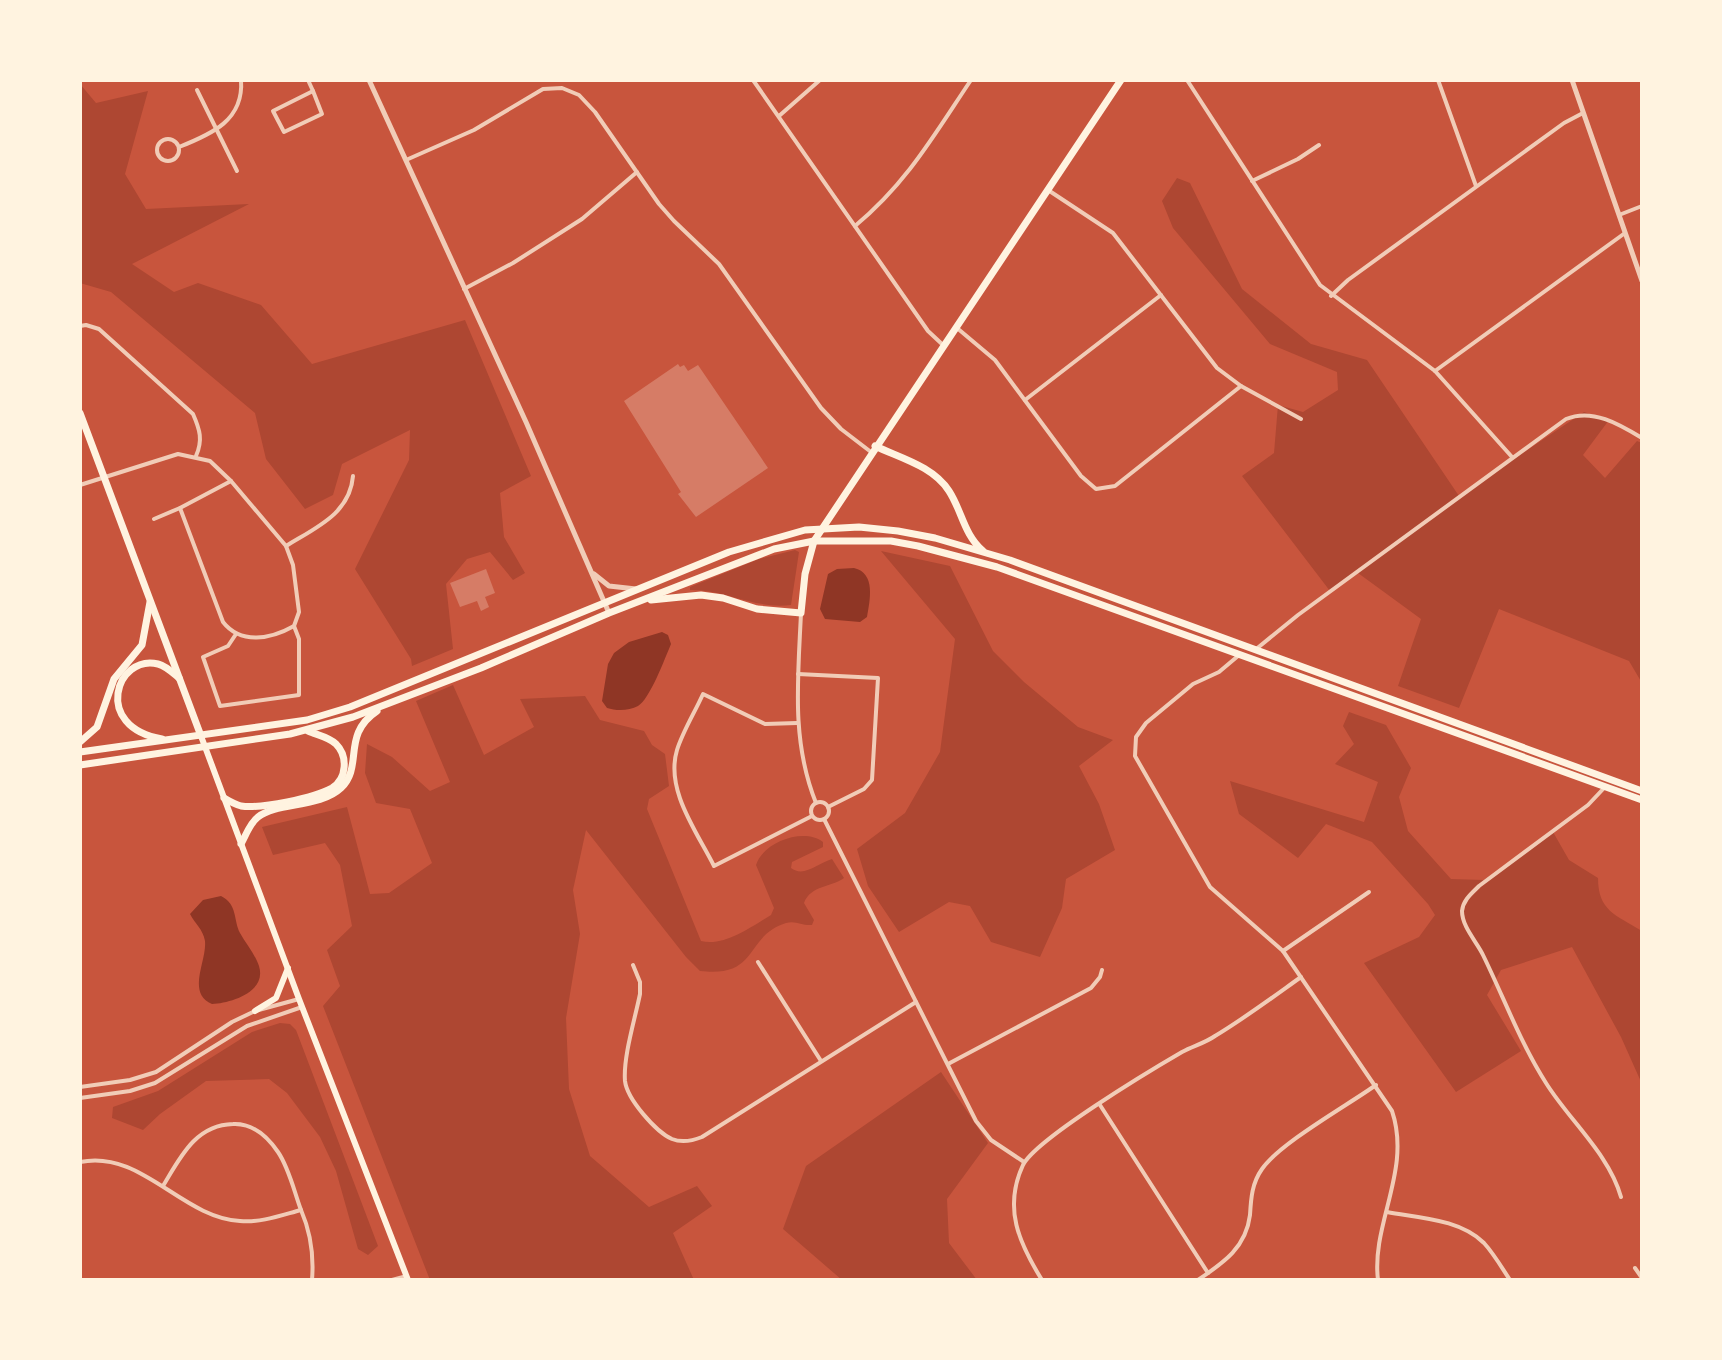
<svg xmlns="http://www.w3.org/2000/svg" width="1722" height="1360" font-family="'Sofia Sans Condensed',sans-serif">
  <style>
    .green { fill: #ae4732 }
    .water { fill: #8f3625 }
    .building { fill: #d67c66 }
    .lines { fill: none; stroke-linecap: round; stroke-linejoin: round }
    .minor { stroke: #f1ccb7; stroke-width: 4 }
    .tertiary { stroke: #f1ccb7; stroke-width: 5 }
    .secondary { stroke: #fff3e0; stroke-width: 6 }
    .primary { stroke: #fff3e0; stroke-width: 7 }
    .trunk { stroke: #fff3e0; stroke-width: 7 }
  </style>
  <rect width="100%" height="100%" fill="#c8553d"/>
  <g class="green">
    <polygon points="80,84 96,103 148,91 125,174 146,209 249,204 132,264 174,292 198,283 261,305 312,364 465,320 531,476 500,493 504,537 525,573 513,580 490,552 467,559 446,584 453,649 412,666 411,659 355,569 409,460 410,430 342,464 333,495 305,509 266,459 255,413 111,292 80,283"/>
    <polygon points="1177,178 1190,183 1242,289 1311,344 1367,360 1459,496 1584,412 1609,420 1583,455 1605,478 1637,441 1642,443 1642,683 1629,661 1499,609 1459,708 1398,686 1421,619 1358,573 1330,591 1242,476 1274,453 1278,405 1303,412 1338,390 1337,372 1270,344 1173,228 1162,201"/>
    <path d="M795,550L799,552L791,605C757,610 724,589 690,590V587L759,559Z"/>
    <polygon points="881,551 950,566 993,651 1024,682 1078,727 1113,740 1079,766 1099,804 1115,850 1066,879 1062,908 1040,957 991,942 970,906 949,902 899,932 868,886 857,849 905,813 940,752 955,639"/>
    <path d="M453,685L484,755L534,727L520,699L585,696L600,720L644,731L652,745L665,754L669,786L649,799L647,809L701,941C724,947 751,927 771,915L774,908L756,865C763,842 804,827 823,842V847L792,862L791,868C804,878 818,863 832,859L844,878C830,888 811,885 804,903L814,920L812,925C802,926 796,920 786,923C744,936 760,978 700,971L686,957L586,830L573,890L580,934L566,1018L569,1089L590,1156L649,1207L697,1186L712,1206L673,1233L694,1280H430L323,1006L340,986L327,950L352,926L340,865L325,843L273,855L262,827L347,807L370,894L389,893L432,863L410,809L376,803L365,773L367,744L392,757L430,791L450,782L416,701Z"/>
    <path d="M1349,712L1386,725L1411,768L1399,797L1408,831L1451,879L1484,880L1553,832L1569,860L1598,878C1598,911 1616,915 1642,931V1084L1621,1037L1572,947L1501,970L1487,995L1521,1051L1456,1092L1364,963L1419,937L1435,915L1428,904L1372,842L1326,824L1298,858L1239,814L1230,781L1364,822L1378,782L1335,764L1354,744L1343,726Z"/>
    <polygon points="280,1023 290,1024 296,1030 378,1246 368,1255 358,1249 336,1171 320,1137 287,1093 269,1079 206,1081 160,1114 143,1130 112,1118 113,1107 158,1091 252,1032"/>
    <polygon points="941,1072 988,1143 947,1199 949,1243 977,1280 842,1280 783,1229 806,1166"/>
  </g>
  <g class="water">
    <path d="M854,568C876,573 870,600 867,617L860,622L825,619L820,609L828,574L837,569Z"/>
    <path d="M662,632L668,635L671,644C665,658 650,699 638,706C629,711 616,711 607,708L602,701L608,664L614,653L629,642Z"/>
    <path d="M221,896C238,905 233,919 240,933C246,944 255,954 259,966C267,992 231,1003 212,1004C186,993 207,961 205,941C203,929 195,924 190,914L203,900Z"/>
  </g>
  <g class="building">
    <polygon points="678,364 680,367 684,365 688,371 698,365 768,468 696,517 678,494 681,492 624,401"/>
    <polygon points="486,569 495,593 485,597 489,607 481,611 477,601 460,607 450,583"/>
  </g>
  <g class="lines">
    <g class="minor">
      <polyline points="308,80 313,91"/>
      <polyline points="753,80 928,331 943,345"/>
      <polyline points="1187,80 1320,285 1435,371 1512,457"/>
      <polyline points="1438,80 1476,186"/>
      <polyline points="197,90 237,171"/>
      <polygon points="313,91 322,114 284,132 273,111"/>
      <polyline points="779,116 820,80"/>
      <circle cx="168" cy="150" r="11"/>
      <path d="M179,147C212,134 244,120 241,80"/>
      <polyline points="406,160 474,130 543,89 562,88 579,95 595,112 659,204 674,221 719,264 821,408 841,429 871,452"/>
      <polyline points="1252,181 1298,159 1319,145"/>
      <polyline points="1048,190 1113,233 1217,368 1241,386 1301,419"/>
      <polyline points="1619,215 1642,206"/>
      <path d="M855,226C907,183 934,135 971,80"/>
      <polyline points="464,289 513,263 582,219 637,172"/>
      <polyline points="1331,296 1348,280 1564,123 1583,113"/>
      <path d="M80,326L86,325L99,329L193,414C200,430 203,440 196,456"/>
      <polyline points="957,328 995,360 1081,476 1096,489 1115,486 1241,386"/>
      <polyline points="1435,371 1625,233"/>
      <polyline points="1025,400 1161,295"/>
      <path d="M80,485L178,454L210,461L231,481L286,546L293,565L299,612L294,626C271,639 241,645 223,622L180,508"/>
      <polyline points="154,519 180,508 231,481"/>
      <path d="M286,546C315,528 350,514 353,476"/>
      <path d="M801,613C798,679 791,741 816,803"/>
      <polyline points="236,634 228,646 203,657 220,706 299,695 299,639 294,626"/>
      <path d="M1255,650L1298,615L1566,419C1592,408 1619,424 1642,438"/>
      <path d="M1238,656L1219,672L1193,684L1146,723L1136,737L1135,756L1210,887L1283,951L1392,1111C1412,1170 1371,1224 1378,1280"/>
      <polyline points="798,674 878,678 872,780 864,789 828,807"/>
      <path d="M797,723L765,724L703,694C695,712 683,731 677,750C665,790 697,832 714,866L812,816"/>
      <path d="M1605,787L1588,805L1479,886C1472,893 1463,900 1462,911C1462,927 1477,942 1483,955C1504,998 1521,1044 1546,1083C1569,1120 1609,1154 1621,1197"/>
      <circle cx="820" cy="811" r="9"/>
      <polyline points="824,819 976,1121 991,1140 1024,1162"/>
      <polyline points="1283,951 1369,892"/>
      <polyline points="758,962 821,1061"/>
      <path d="M633,965L640,982V994C635,1019 623,1057 625,1081C627,1099 656,1132 672,1139C682,1143 692,1141 702,1137L916,1002"/>
      <polyline points="948,1064 1091,988 1100,977 1102,970"/>
      <polyline points="80,1087 130,1080 156,1072 232,1022 255,1011 299,999"/>
      <polyline points="80,1098 130,1091 155,1083 247,1026 302,1007"/>
      <polyline points="1100,1105 1208,1273"/>
      <path d="M80,1162C141,1149 182,1218 240,1221C261,1223 282,1215 301,1210C311,1233 314,1255 312,1280"/>
      <path d="M163,1186C180,1158 195,1125 233,1124C253,1123 267,1136 278,1152C289,1168 294,1191 301,1210"/>
      <path d="M1387,1212C1419,1218 1460,1219 1484,1243C1494,1254 1502,1268 1510,1280"/>
      <polyline points="1635,1268 1642,1278"/>
      <polyline points="392,1280 407,1276"/>
      <path d="M1042,1280C1019,1243 1003,1208 1023,1165C1036,1139 1151,1070 1182,1052C1193,1046 1205,1043 1215,1036C1245,1018 1273,997 1301,977"/>
      <path d="M1198,1280C1223,1263 1246,1248 1250,1215C1251,1198 1252,1183 1262,1169C1280,1143 1348,1105 1376,1085"/>
    </g>
    <g class="tertiary">
      <polyline points="369,80 526,422 609,613"/>
      <polyline points="1572,80 1642,281"/>
      <polyline points="594,574 609,586 636,589"/>
    </g>
    <g class="secondary">
      <polyline points="201,736 299,999 408,1280"/>
      <polyline points="255,1011 276,998 288,968"/>
    </g>
    <g class="primary">
      <polyline points="80,413 201,736"/>
      <polyline points="814,541 1121,80"/>
    </g>
    <g class="trunk">
      <path d="M875,446C900,458 933,466 949,491C962,511 964,535 983,551"/>
      <polyline points="651,600 701,595 723,598 757,609 801,613 805,574 814,541"/>
      <path d="M162,739C92,727 116,654 158,664C166,666 172,672 179,678"/>
      <polyline points="80,742 97,727 114,679 142,645 150,602"/>
      <polyline points="80,752 307,720 350,707 729,552 805,530 859,527 898,531 935,538 1010,560 1642,791"/>
      <polyline points="80,765 290,734 353,717 481,668 609,613 774,549 814,541 891,541 918,546 997,567 1642,800"/>
      <path d="M224,798C229,801 234,804 241,806C261,809 314,798 332,788C347,779 348,756 336,744C329,737 317,735 308,731"/>
      <path d="M241,844C246,835 250,823 258,817C277,802 320,808 341,788C364,766 341,735 377,711"/>
    </g>
  </g>
  <rect width="1722" height="1360" fill="none" stroke="#fff3e0" stroke-width="164"/>
</svg>
